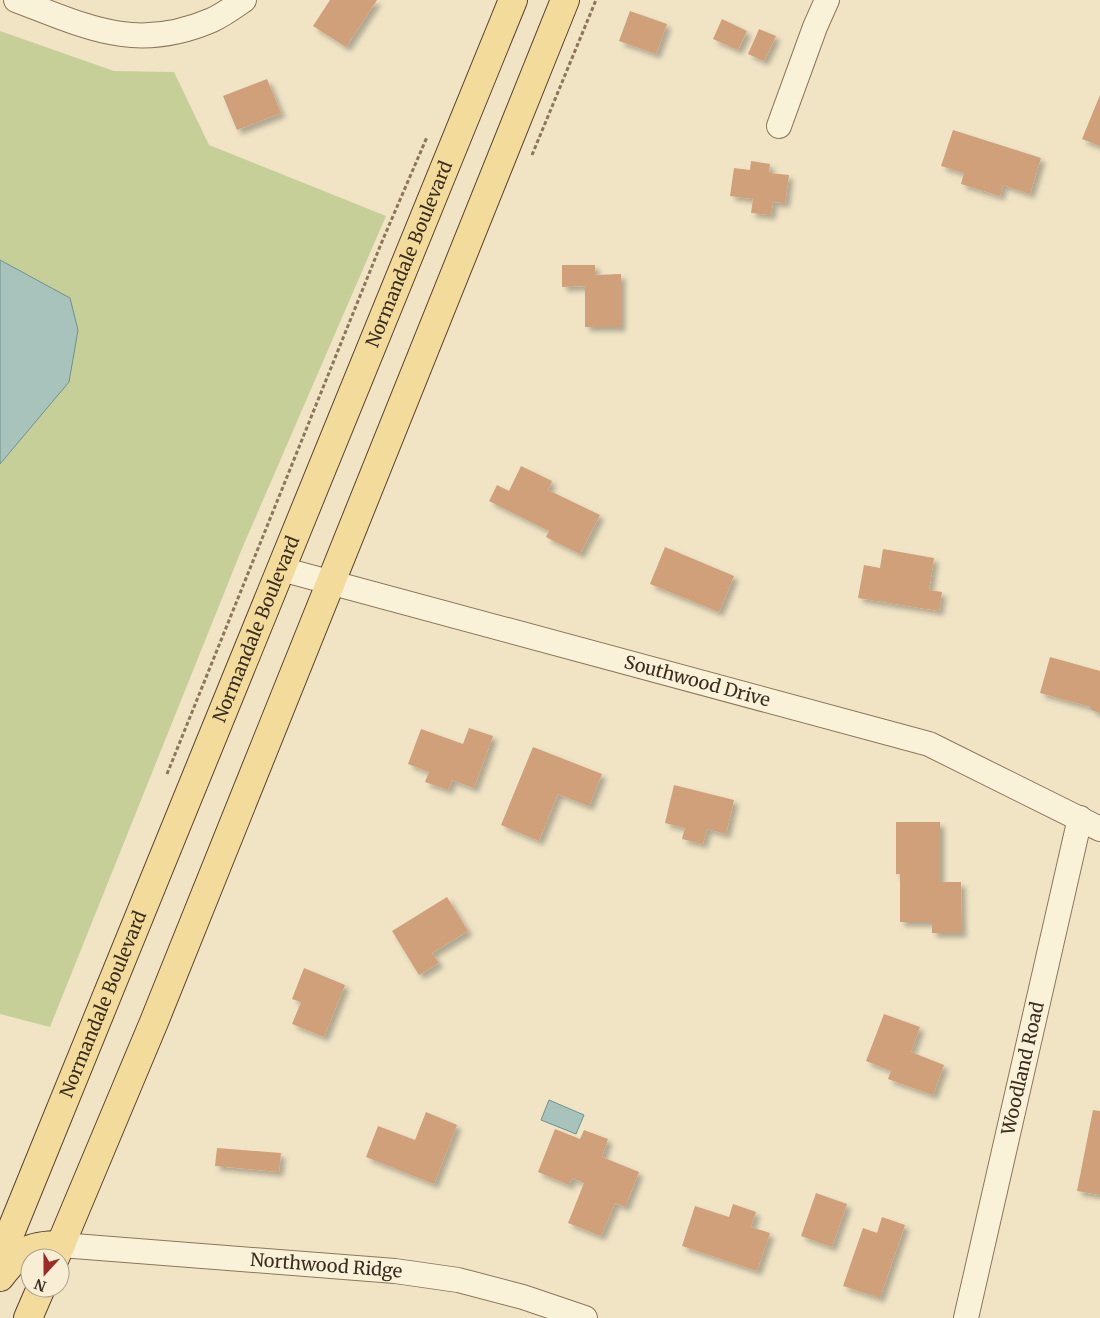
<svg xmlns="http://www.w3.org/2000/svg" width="1100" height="1318" font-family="Merriweather,serif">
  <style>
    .green { fill: #c6cf98 }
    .water { fill: #a7c3bc; stroke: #6d928a }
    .building { fill: #cfa07a; filter: url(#shadow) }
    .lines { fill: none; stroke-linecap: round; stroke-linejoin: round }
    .minor-casing { stroke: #8c765a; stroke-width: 26 }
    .major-casing { stroke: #59442f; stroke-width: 30 }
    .path { stroke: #8c765a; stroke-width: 3; stroke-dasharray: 4 2.5; stroke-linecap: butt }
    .minor { stroke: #faf1d9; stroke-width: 24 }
    .major { stroke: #f3db9c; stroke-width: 28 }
    .labels { text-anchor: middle; stroke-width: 5; stroke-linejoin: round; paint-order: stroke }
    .street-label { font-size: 18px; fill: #3b2d1f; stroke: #f7eed5 }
  </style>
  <defs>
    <filter id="shadow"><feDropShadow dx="4.5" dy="4.5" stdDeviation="2.5" flood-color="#0004"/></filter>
  </defs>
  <rect width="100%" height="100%" fill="#f0e4c5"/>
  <polygon class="green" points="0,31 114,71 174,72 209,145 386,216 241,551 50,1027 0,1014 0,464 69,382 69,298 0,260"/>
  <g class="water">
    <polygon points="0,260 70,298 78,330 69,382 0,464"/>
    <polygon points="549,1100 584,1115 576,1134 541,1120"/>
  </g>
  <g class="building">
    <polygon points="330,0 377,0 346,47 313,26"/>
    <polygon points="630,11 667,24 656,54 619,41"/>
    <polygon points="722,19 747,31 738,50 713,39"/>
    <polygon points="759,29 776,36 764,61 748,54"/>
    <polygon points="267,79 281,113 237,130 223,96"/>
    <polygon points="1100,95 1100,146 1082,139"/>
    <polygon points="953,130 1041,158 1030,194 1003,185 1000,196 961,184 964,173 941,166"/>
    <polygon points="751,161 770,164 769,173 789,175 785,203 773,202 771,215 751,213 753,199 730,196 734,168 750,170"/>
    <polygon points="562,265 595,265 595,275 621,274 621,327 585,327 585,286 562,287"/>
    <polygon points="521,466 552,481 548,490 600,515 580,554 546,537 549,531 489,501 497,485 509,491"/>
    <polygon points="665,547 734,576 719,612 650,584"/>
    <polygon points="883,549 934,558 929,590 942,592 939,611 858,598 864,565 880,568"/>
    <polygon points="1050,657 1100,671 1100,713 1091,710 1091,707 1040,693"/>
    <polygon points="469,728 493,736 474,788 452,780 448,790 425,782 429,772 408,764 421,729 463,744"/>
    <polygon points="533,747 602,774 589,806 558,794 539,841 501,825"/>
    <polygon points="674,785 734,800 726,834 707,829 703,844 682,839 685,828 665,823"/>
    <polygon points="896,822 940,822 940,882 961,882 962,933 932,933 932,922 900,922 900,874 896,874"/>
    <polygon points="447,897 468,931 432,953 439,963 419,975 392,931"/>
    <polygon points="304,968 345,985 324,1037 292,1024 301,1002 292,999"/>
    <polygon points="884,1014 920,1027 911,1052 944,1065 933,1095 888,1079 891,1071 866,1061"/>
    <polygon points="1093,1110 1100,1111 1100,1195 1077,1191"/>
    <polygon points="426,1112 457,1125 434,1184 366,1157 378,1126 415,1140"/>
    <polygon points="555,1129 580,1139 584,1130 608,1139 602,1157 639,1172 625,1207 615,1203 601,1236 568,1223 584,1183 572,1178 569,1185 538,1172"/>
    <polygon points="217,1148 281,1153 279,1172 215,1166"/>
    <polygon points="816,1193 847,1204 832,1247 801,1236"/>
    <polygon points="733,1204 756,1212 751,1227 770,1233 757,1271 682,1246 695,1206 729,1217"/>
    <polygon points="882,1217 905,1225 880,1298 843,1286 863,1228 877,1233"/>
  </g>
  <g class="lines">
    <g class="minor-casing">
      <g id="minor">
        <path d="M16,0C87,27 136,53 212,20C223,15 234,7 244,0"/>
        <polyline points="779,126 815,27 827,0"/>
        <path id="s1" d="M281,569L929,744L1100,829"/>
        <path id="s2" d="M61,1245L395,1271L458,1280L523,1297L585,1318"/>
        <path id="s3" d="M966,1318L1080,818"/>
      </g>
    </g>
    <g class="major-casing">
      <g id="major">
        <path id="s4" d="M0,1258L513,0"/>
        <polyline points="55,1258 154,1022 565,0"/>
        <path d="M0,1277C20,1251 28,1245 61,1245"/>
        <polyline points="28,1318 41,1288"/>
      </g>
    </g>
    <g class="path">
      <polyline points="532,155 596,0"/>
      <polyline points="167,774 381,244 427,137"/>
    </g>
    <use href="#minor" class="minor"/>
    <use href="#major" class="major"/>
  </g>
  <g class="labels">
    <g class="street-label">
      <text dy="6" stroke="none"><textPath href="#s4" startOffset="1084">Normandale Boulevard</textPath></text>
      <text dy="6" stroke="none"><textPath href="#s4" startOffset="679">Normandale Boulevard</textPath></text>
      <text dy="6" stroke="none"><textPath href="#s1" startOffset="431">Southwood Drive</textPath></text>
      <text dy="6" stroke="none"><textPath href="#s4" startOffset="274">Normandale Boulevard</textPath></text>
      <text dy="6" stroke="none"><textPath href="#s3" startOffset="256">Woodland Road</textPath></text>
      <text dy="6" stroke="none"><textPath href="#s2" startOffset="266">Northwood Ridge</textPath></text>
    </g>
  </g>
  <g transform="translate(45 1273) rotate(201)"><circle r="24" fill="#f7eed5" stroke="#aca18c"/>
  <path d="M0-4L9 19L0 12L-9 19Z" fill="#9d2b28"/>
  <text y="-8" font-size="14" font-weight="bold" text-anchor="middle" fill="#3b2d1f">N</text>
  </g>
</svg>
